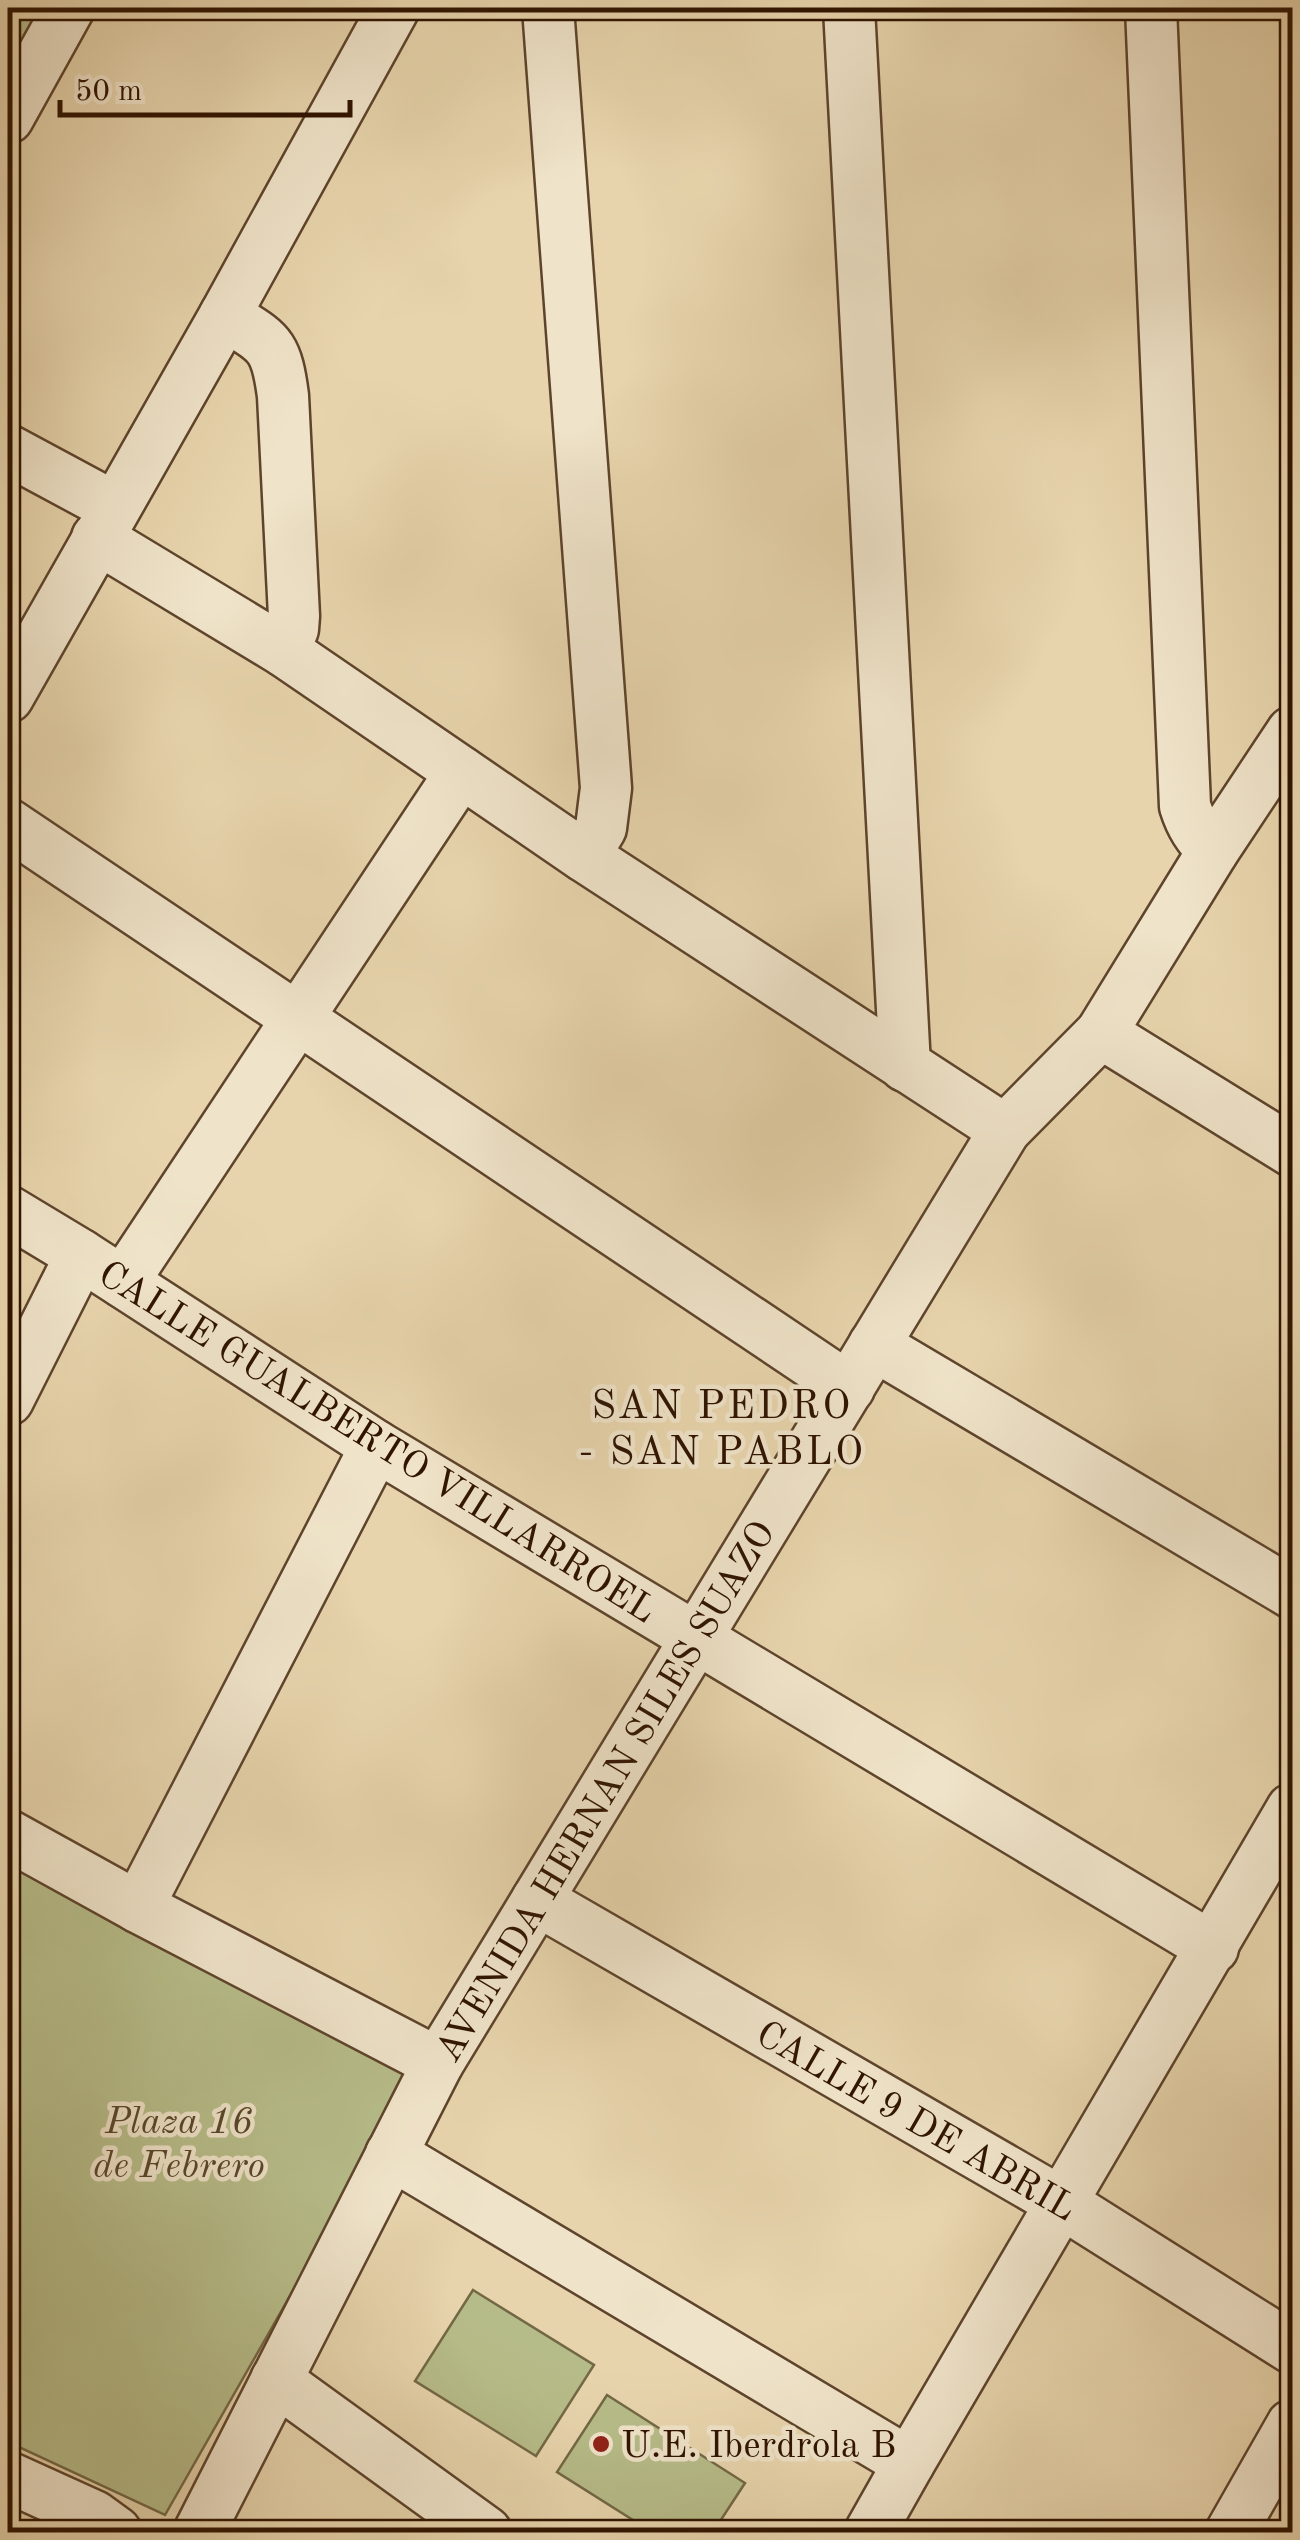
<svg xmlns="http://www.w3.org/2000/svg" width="1300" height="2540" font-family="'Old Standard TT',serif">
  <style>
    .green { fill: #b6bc89; stroke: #736845; stroke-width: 2.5 }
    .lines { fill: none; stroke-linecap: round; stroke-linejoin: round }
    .minor-casing { stroke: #5e442c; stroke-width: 55 }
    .minor { stroke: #efe3c9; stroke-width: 50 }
    .poi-dot { fill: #8f2418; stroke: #efe3c9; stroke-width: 4 }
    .labels { text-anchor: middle; stroke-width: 9; stroke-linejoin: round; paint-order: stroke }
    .street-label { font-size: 38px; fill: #301401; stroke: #efe3c9 }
    .park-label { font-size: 38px; font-style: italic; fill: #58462a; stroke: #efe3c9 }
    .poi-label { font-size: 38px; fill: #301401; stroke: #efe3c9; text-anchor: start }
    .neighbourhood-label { font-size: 40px; letter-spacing: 2.5px; fill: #301401; stroke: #efe3c9 }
  </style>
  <rect width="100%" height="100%" fill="#e7d4ac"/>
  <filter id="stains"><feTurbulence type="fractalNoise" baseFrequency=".002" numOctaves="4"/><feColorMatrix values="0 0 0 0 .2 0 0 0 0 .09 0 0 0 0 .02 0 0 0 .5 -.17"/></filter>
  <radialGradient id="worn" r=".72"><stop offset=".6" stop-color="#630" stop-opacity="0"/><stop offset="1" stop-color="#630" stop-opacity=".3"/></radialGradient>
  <g class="green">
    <polygon points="8,8 57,8 8,96"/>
    <polygon points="8,1858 420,2068 165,2515 8,2442"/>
    <polygon points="473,2290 594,2365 536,2456 415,2381"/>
    <polygon points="607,2395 745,2483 713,2532 652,2532 557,2472"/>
  </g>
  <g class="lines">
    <g class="minor-casing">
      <g id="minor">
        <polyline points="548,8 606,788 601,828 584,856"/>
        <polyline points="849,8 905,1066"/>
        <path d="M1151,8L1185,806C1191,825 1199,837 1213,851"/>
        <polyline points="8,118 69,8"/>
        <path d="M225,315C268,343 276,341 283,396L294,616L293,629L284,651"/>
        <polyline points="8,450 114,507"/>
        <polyline points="97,538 284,651 584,856 1005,1130"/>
        <polyline points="8,697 225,315 394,8"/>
        <polyline points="8,824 849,1388"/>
        <polyline points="1101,1033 1292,1151"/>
        <polyline points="8,1211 81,1255 376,1446 1213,1948"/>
        <polyline points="123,1282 461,772"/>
        <polyline points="874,1345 1292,1593"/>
        <polyline points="8,1400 81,1255"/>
        <polyline points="8,1835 138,1907 438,2063"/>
        <polyline points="537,1900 1062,2203 1292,2348"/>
        <polyline points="138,1907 376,1446"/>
        <polyline points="391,2154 909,2463"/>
        <polyline points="276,2380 486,2532"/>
        <polyline points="8,2477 94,2516 116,2532"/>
        <polyline points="199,2532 438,2063 1005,1130 1101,1033 1213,851 1292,732"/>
        <polyline points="870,2532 909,2463 1292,1809"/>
        <polyline points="1231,2532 1292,2425"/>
      </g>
    </g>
    <use href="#minor" class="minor"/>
  </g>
  <circle class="poi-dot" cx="601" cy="2444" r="10"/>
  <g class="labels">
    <g class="street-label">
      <text transform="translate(378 1441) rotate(32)" y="13">CALLE GUALBERTO VILLARROEL</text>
      <text transform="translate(604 1791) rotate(-59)" y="13">AVENIDA HERNAN SILES SUAZO</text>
      <text transform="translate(917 2120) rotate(30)" y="13">CALLE 9 DE ABRIL</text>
    </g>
    <g class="park-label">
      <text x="179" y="2133">Plaza 16<tspan x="179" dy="44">de Febrero</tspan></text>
    </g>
    <g class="poi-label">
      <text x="621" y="2457">U.E. Iberdrola B</text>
    </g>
    <g class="neighbourhood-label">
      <text x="722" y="1418">SAN PEDRO<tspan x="722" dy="46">- SAN PABLO</tspan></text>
    </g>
  </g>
  <rect width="1300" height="2540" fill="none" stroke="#e7d4ac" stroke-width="40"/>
  <rect x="10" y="10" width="1280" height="2520" fill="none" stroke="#301401" stroke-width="5"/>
  <rect x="20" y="20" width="1260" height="2500" fill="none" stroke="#301401" stroke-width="2.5"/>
  <path d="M60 100v15h290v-15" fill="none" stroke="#301401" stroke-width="5"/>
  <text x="75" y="100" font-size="30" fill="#301401" stroke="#efe3c9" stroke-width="8" paint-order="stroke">50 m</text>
  <rect width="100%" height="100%" filter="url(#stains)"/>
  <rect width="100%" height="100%" fill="url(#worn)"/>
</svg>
